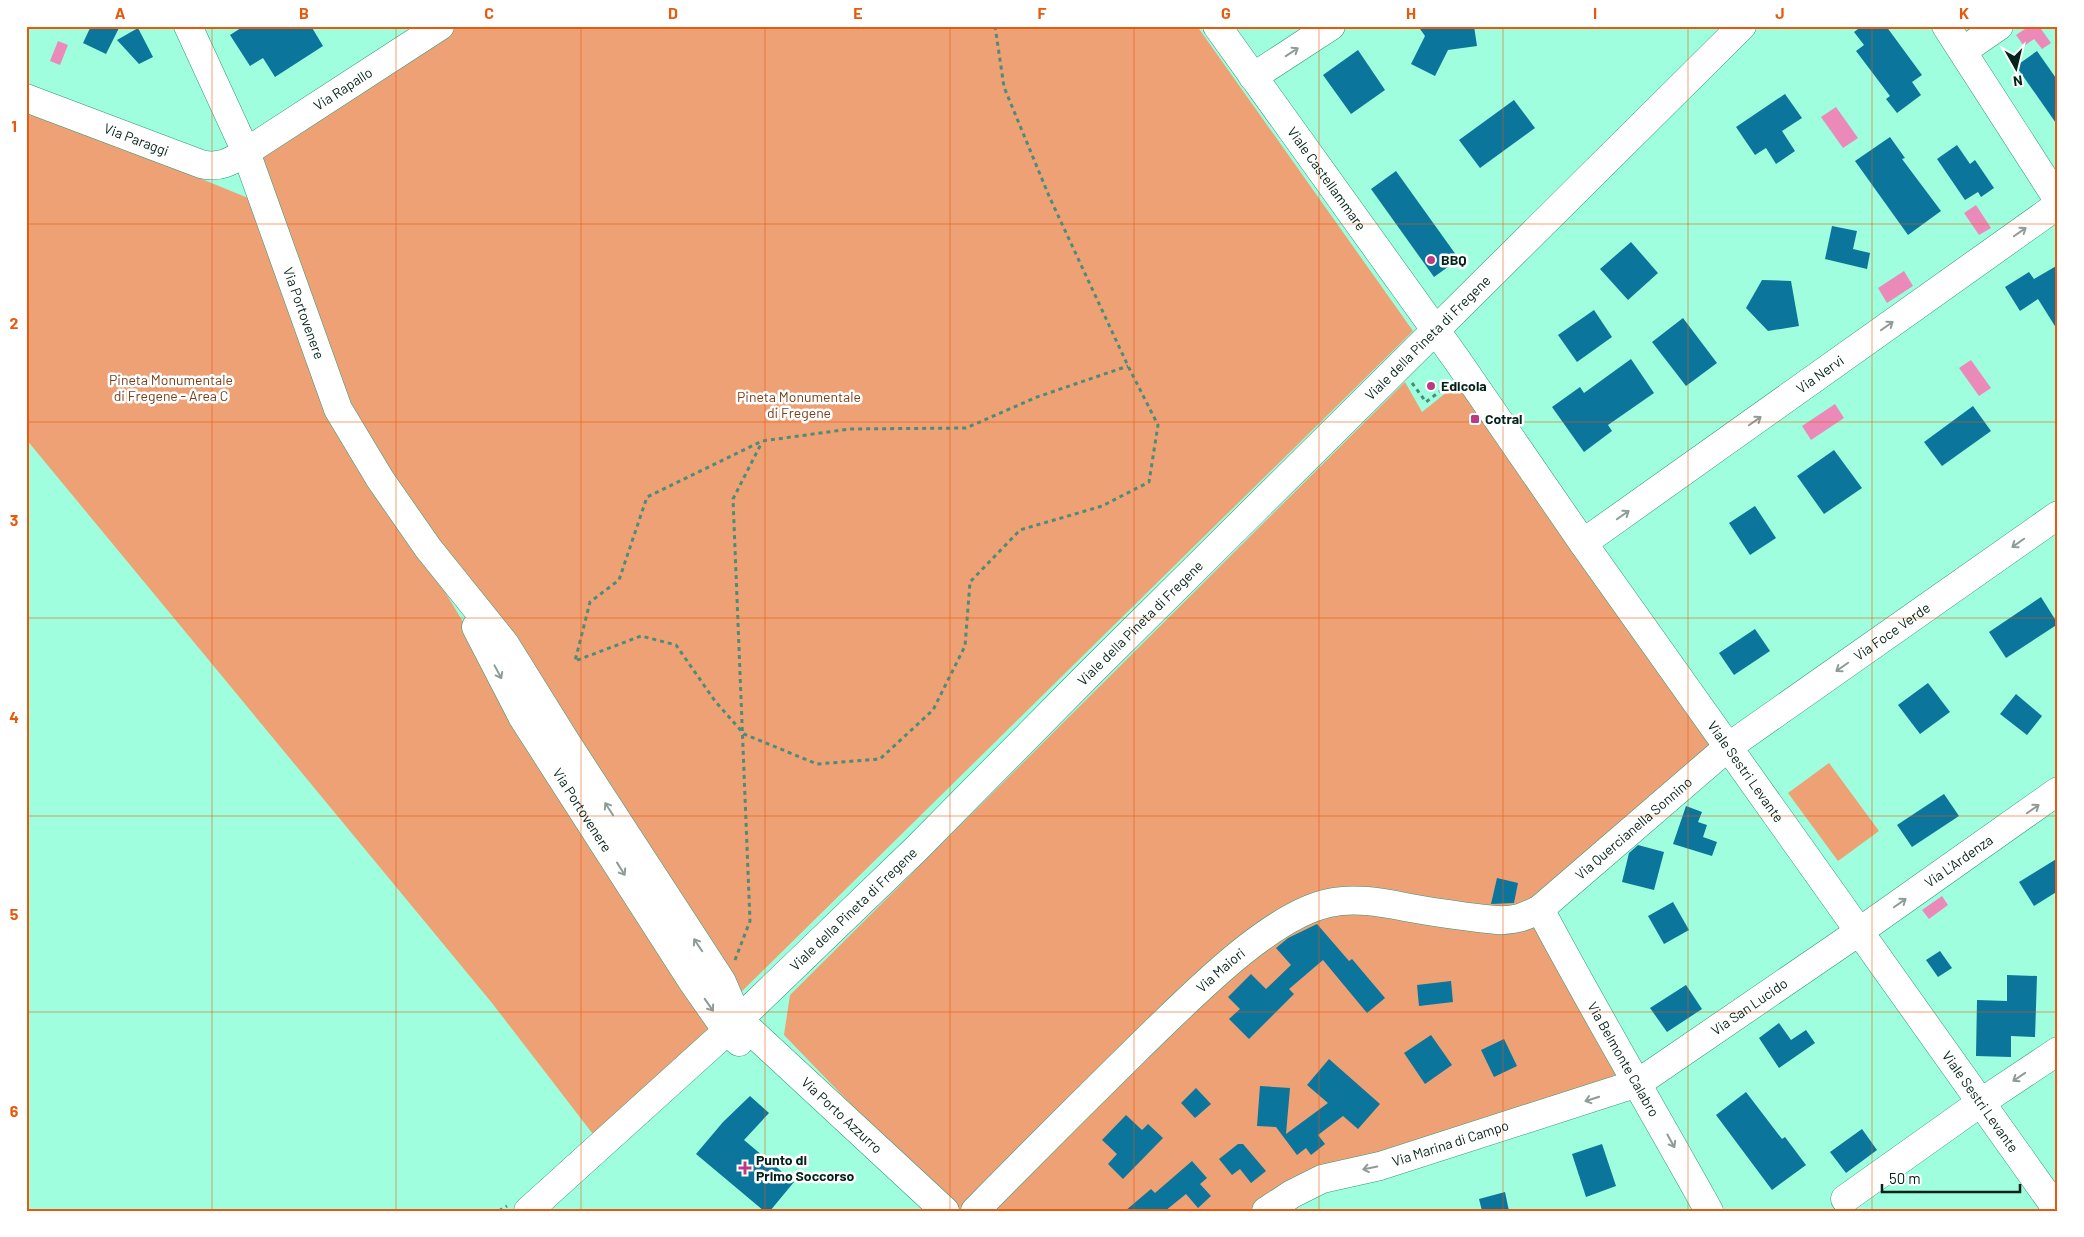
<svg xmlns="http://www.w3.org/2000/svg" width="2084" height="1237" font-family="Barlow,sans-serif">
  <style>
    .green { fill: #eea175 }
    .water { fill: #eb8ab9 }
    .building { fill: #0b759b }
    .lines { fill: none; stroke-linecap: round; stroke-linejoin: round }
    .minor-casing { stroke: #31977a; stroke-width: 29 }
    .path { stroke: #4e8c77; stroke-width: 3; stroke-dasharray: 4 4; stroke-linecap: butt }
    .minor { stroke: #fff; stroke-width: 28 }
    .oneway { stroke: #8e9c98 }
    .grid { fill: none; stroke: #e8590c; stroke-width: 1; stroke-opacity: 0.55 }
    .poi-dot { fill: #bc3a82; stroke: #fff; stroke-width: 2 }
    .labels { text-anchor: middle; stroke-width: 5; stroke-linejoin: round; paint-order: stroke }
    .street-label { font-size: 14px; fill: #04231a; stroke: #fff }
    .poi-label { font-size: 14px; font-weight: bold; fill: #04231a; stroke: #fff; text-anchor: start }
    .park-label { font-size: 14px; fill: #793e18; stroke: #fff }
    .neatline { fill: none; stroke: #e8590c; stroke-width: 2 }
    .grid-label { font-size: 16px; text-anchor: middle; font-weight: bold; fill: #e8590c }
  </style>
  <rect width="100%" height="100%" fill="#9efedd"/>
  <g class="green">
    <polygon points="450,26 1197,26 1413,331 738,995 344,407 246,152"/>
    <polygon points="26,107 258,202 407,529 474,640 725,1031 599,1142 492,1003 26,439"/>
    <polygon points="1405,382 1422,412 1457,384 1722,747 1525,914 1321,899 971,1211 954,1211 784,1035 790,995"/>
    <polygon points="1829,763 1879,831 1838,861 1788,793"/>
    <polygon points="1540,909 1638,1083 1322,1179 1280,1211 976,1211 1295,916"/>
  </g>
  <g class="water">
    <polygon points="2028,27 2041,29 2051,43 2042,49 2034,39 2024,46 2016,35"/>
    <polygon points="58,41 68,45 60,65 50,61"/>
    <polygon points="1836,107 1858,138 1843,148 1821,117"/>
    <polygon points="1976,205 1991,228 1979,235 1964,213"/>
    <polygon points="1904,271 1913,286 1887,303 1878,288"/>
    <polygon points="1971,360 1991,388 1979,396 1959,368"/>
    <polygon points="1835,404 1844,418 1811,440 1802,426"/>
    <polygon points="1942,896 1948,905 1929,919 1922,910"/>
  </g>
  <g class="building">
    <polygon points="91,26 120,26 106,54 83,43"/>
    <polygon points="244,26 311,26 323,46 275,77 263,58 250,66 230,35"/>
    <polygon points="1418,26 1474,26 1477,46 1448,50 1435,76 1411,64 1425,36"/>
    <polygon points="1862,26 1886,26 1922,75 1912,82 1921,95 1897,113 1886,99 1890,96 1856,51 1864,45 1854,32"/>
    <polygon points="138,28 153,57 139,64 117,40"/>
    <polygon points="1358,50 1385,90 1351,114 1323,75"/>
    <polygon points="2037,51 2058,81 2058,126 2016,66"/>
    <polygon points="1785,94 1802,118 1782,131 1795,151 1776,164 1766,148 1755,155 1736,127"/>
    <polygon points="1514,100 1535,128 1480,168 1459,140"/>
    <polygon points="1890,137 1905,158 1902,159 1941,211 1908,235 1855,161"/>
    <polygon points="1957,145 1970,164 1975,160 1994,188 1981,197 1978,192 1965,200 1937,159"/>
    <polygon points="1396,171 1459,259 1434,277 1371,189"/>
    <polygon points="1832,226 1857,231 1853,249 1870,253 1867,269 1825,259"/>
    <polygon points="1631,242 1658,273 1628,300 1600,269"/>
    <polygon points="2058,265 2058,331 2038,299 2020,311 2005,287 2029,272 2034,279"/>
    <polygon points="1762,280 1791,281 1799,326 1768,331 1746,308"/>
    <polygon points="1594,310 1612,337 1577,362 1558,335"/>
    <polygon points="1683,318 1717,363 1686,386 1652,342"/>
    <polygon points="1631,359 1654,393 1608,425 1612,431 1584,452 1552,407 1580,387 1584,393"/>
    <polygon points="1973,406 1991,431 1942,466 1924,442"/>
    <polygon points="1834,450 1862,488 1824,514 1797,476"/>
    <polygon points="1755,506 1776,538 1750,555 1729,523"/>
    <polygon points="2041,597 2058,624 2006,658 1989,632"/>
    <polygon points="1755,629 1770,651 1734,675 1719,653"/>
    <polygon points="1928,683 1950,712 1920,734 1898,705"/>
    <polygon points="2016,694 2042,716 2027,735 2000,714"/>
    <polygon points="1944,794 1959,816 1912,847 1897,825"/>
    <polygon points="1686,806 1702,812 1698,822 1707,825 1703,837 1717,842 1712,856 1673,844"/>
    <polygon points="1638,845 1664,852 1654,890 1622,882 1629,853"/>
    <polygon points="2058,858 2058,891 2034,906 2019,882"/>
    <polygon points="1497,878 1518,883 1514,903 1491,904"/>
    <polygon points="1673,902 1689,930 1664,944 1648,916"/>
    <polygon points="1317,924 1349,961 1352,959 1385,998 1367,1013 1323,960 1289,989 1294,994 1249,1039 1229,1019 1240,1009 1228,997 1251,974 1266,989 1291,965 1276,948 1288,938"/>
    <polygon points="1940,951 1952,968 1938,977 1926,960"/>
    <polygon points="2007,975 2037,976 2035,1037 2011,1036 2011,1057 1976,1056 1977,1000 2007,1001"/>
    <polygon points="1451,981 1453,1002 1419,1006 1417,985"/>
    <polygon points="1686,985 1702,1009 1667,1032 1650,1008"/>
    <polygon points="1779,1023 1791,1040 1806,1030 1815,1043 1779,1068 1759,1038"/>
    <polygon points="1431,1035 1452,1065 1425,1084 1404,1053"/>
    <polygon points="1504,1039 1517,1066 1494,1077 1481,1050"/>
    <polygon points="1329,1059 1380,1104 1358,1129 1343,1116 1318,1135 1325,1144 1311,1155 1306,1148 1297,1155 1276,1127 1257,1126 1260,1086 1290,1088 1286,1134 1328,1103 1307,1085"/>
    <polygon points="1196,1088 1211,1104 1195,1118 1181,1103"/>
    <polygon points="1746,1092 1782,1139 1785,1137 1806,1165 1772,1190 1716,1115"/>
    <polygon points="750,1096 769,1113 744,1140 794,1182 770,1211 764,1211 696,1154 723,1122"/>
    <polygon points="1126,1115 1142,1130 1148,1124 1163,1138 1123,1179 1108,1164 1117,1154 1102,1140"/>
    <polygon points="1862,1129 1877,1150 1846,1173 1830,1152"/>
    <polygon points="1238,1144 1243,1144 1266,1171 1251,1183 1240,1169 1232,1175 1219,1159"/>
    <polygon points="1602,1144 1616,1186 1586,1197 1572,1154"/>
    <polygon points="1192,1161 1207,1178 1200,1184 1211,1196 1198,1208 1186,1194 1165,1211 1125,1211 1151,1189 1155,1193"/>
    <polygon points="1505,1192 1509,1211 1482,1211 1479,1199"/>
  </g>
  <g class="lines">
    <g class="minor-casing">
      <g id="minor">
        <path id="s1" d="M188,26L246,152L338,409L380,479L428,548L505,644L566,742L722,982L738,1019L945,1211"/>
        <path id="s2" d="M1217,26L1457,360L1583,543L2058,1211"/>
        <polyline points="1946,26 2058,200"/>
        <polyline points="1963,51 1999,26"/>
        <polyline points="1253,77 1331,26"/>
        <path id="s3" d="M26,98L201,164C219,169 232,161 246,152L440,26"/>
        <path id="s4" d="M1583,543L2058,205"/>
        <path id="s5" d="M476,627L523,718L692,981L727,1031L739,1042"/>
        <path id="s6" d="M1540,909C1594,1011 1653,1110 1709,1211"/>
        <polyline points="1845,1199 1980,1103 2058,1051"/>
        <path id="s7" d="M528,1211L727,1031L916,849L1088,675L1742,26"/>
        <path id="s8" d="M975,1211C1029,1156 1083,1102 1138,1048C1184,1004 1267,916 1329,903C1360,896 1392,905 1422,910C1447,914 1472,918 1497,920C1514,921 1525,917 1540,909L1728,747L2058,515"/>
        <path id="s9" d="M1266,1211L1292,1194L1322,1179L1380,1166L1638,1083L1860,931L2058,791"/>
      </g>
    </g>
    <g class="path">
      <polyline points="995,26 1004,87 1049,196 1128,366 1158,425 1149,482 1102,506 1020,530 970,582 965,646 933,710 880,759 817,764 744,734 715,701 676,645 641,636 575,661 590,602 619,580 647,497 762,441 850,429 966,428 1037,397 1128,366"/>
      <polyline points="1412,383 1426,402 1447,386"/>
      <polyline points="735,960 750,921 733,499 762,442"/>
      <polyline points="499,1211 507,1206"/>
    </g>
    <use href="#minor" class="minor"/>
  </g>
  <defs><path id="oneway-shaft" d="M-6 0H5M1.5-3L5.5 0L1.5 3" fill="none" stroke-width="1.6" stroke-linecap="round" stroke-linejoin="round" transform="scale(1.25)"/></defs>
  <g class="oneway">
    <use href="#oneway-shaft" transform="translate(1292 52) rotate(-33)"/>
    <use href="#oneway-shaft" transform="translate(2020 232) rotate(-35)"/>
    <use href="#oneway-shaft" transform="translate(1887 326) rotate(-35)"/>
    <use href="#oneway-shaft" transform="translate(1755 421) rotate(-35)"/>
    <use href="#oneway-shaft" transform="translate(1623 515) rotate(-35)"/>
    <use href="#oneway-shaft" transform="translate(2018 543) rotate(145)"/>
    <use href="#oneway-shaft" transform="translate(1842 667) rotate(145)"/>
    <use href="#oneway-shaft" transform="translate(498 672) rotate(62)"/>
    <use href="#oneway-shaft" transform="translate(609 809) rotate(-123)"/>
    <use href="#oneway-shaft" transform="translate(2033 809) rotate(-35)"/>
    <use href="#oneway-shaft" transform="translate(621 869) rotate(58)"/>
    <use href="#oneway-shaft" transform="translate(1900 903) rotate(-35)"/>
    <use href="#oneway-shaft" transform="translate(698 945) rotate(-124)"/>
    <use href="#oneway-shaft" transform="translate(709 1005) rotate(55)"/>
    <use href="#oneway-shaft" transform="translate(2019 1077) rotate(146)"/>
    <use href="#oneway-shaft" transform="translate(1592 1099) rotate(162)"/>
    <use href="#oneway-shaft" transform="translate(1671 1141) rotate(61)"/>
    <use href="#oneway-shaft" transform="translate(1370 1168) rotate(168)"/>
  </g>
  <path class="grid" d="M212,26V1211M396,26V1211M581,26V1211M765,26V1211M950,26V1211M1134,26V1211M1319,26V1211M1503,26V1211M1688,26V1211M1872,26V1211M26,224H2058M26,422H2058M26,618H2058M26,816H2058M26,1012H2058"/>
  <g class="poi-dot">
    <circle cx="1431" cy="260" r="5"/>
    <circle cx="1431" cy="386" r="5"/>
    <rect x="1470" y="414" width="10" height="10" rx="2.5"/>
    <path d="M742.5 1160.5h5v5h5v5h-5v5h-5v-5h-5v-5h5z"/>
  </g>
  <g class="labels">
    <g class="street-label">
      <text dy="5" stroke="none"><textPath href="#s3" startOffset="351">Via Rapallo</textPath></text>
      <text dy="5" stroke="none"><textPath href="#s3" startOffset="118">Via Paraggi</textPath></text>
      <text dy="5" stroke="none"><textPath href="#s2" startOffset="188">Viale Castellammare</textPath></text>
      <text dy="5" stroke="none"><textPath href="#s1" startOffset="310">Via Portovenere</textPath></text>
      <text dy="5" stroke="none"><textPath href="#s7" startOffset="1254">Viale della Pineta di Fregene</textPath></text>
      <text dy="5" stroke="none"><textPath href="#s4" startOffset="291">Via Nervi</textPath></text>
      <text dy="5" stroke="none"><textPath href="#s7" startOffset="849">Viale della Pineta di Fregene</textPath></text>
      <text dy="5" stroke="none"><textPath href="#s8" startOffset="1136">Via Foce Verde</textPath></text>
      <text dy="5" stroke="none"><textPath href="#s2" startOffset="914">Viale Sestri Levante</textPath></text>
      <text dy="5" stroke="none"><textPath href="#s5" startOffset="212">Via Portovenere</textPath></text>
      <text dy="5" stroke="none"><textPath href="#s8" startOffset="811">Via Quercianella Sonnino</textPath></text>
      <text dy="5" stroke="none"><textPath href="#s9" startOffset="785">Via L'Ardenza</textPath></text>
      <text dy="5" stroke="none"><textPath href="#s7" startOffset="444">Viale della Pineta di Fregene</textPath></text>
      <text dy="5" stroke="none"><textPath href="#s8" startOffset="344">Via Maiori</textPath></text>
      <text dy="5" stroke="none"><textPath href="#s9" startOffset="530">Via San Lucido</textPath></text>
      <text dy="5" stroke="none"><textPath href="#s6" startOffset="172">Via Belmonte Calabro</textPath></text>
      <text dy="5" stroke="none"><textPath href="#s2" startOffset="1319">Viale Sestri Levante</textPath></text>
      <text dy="5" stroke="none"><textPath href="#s1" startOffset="1284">Via Porto Azzurro</textPath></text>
      <text dy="5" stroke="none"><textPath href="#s9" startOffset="198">Via Marina di Campo</textPath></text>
    </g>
    <g class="poi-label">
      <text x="1441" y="265">BBQ</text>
      <text x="1441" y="391">Edicola</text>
      <text x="1485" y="424">Cotral</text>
      <text x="756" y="1165">Punto di<tspan x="756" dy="16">Primo Soccorso</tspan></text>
    </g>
    <g class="park-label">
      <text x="171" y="385">Pineta Monumentale<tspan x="171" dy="16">di Fregene - Area C</tspan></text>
      <text x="799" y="402">Pineta Monumentale<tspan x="799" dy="16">di Fregene</tspan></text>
    </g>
  </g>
  <rect width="2084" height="1237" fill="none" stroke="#ffffff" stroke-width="55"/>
  <g transform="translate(2016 68) rotate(172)" stroke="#ffffff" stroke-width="4" paint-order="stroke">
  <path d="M0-4L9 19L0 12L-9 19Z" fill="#04231a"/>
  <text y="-8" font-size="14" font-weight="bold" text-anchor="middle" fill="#04231a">N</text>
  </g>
  <path d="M1882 1184v8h138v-8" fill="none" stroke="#04231a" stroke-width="2.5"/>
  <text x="1889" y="1184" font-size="15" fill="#04231a" stroke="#ffffff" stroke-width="4" paint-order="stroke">50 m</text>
  <rect x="28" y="28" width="2028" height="1182" class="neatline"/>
  <g class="grid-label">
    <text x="120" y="19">A</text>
    <text x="304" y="19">B</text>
    <text x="489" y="19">C</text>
    <text x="673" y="19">D</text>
    <text x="858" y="19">E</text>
    <text x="1042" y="19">F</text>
    <text x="1226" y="19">G</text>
    <text x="1411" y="19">H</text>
    <text x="1595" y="19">I</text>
    <text x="1780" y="19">J</text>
    <text x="1964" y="19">K</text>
    <text x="14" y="132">1</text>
    <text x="14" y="329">2</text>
    <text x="14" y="526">3</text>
    <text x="14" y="723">4</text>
    <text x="14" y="920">5</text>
    <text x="14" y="1117">6</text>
  </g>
</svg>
